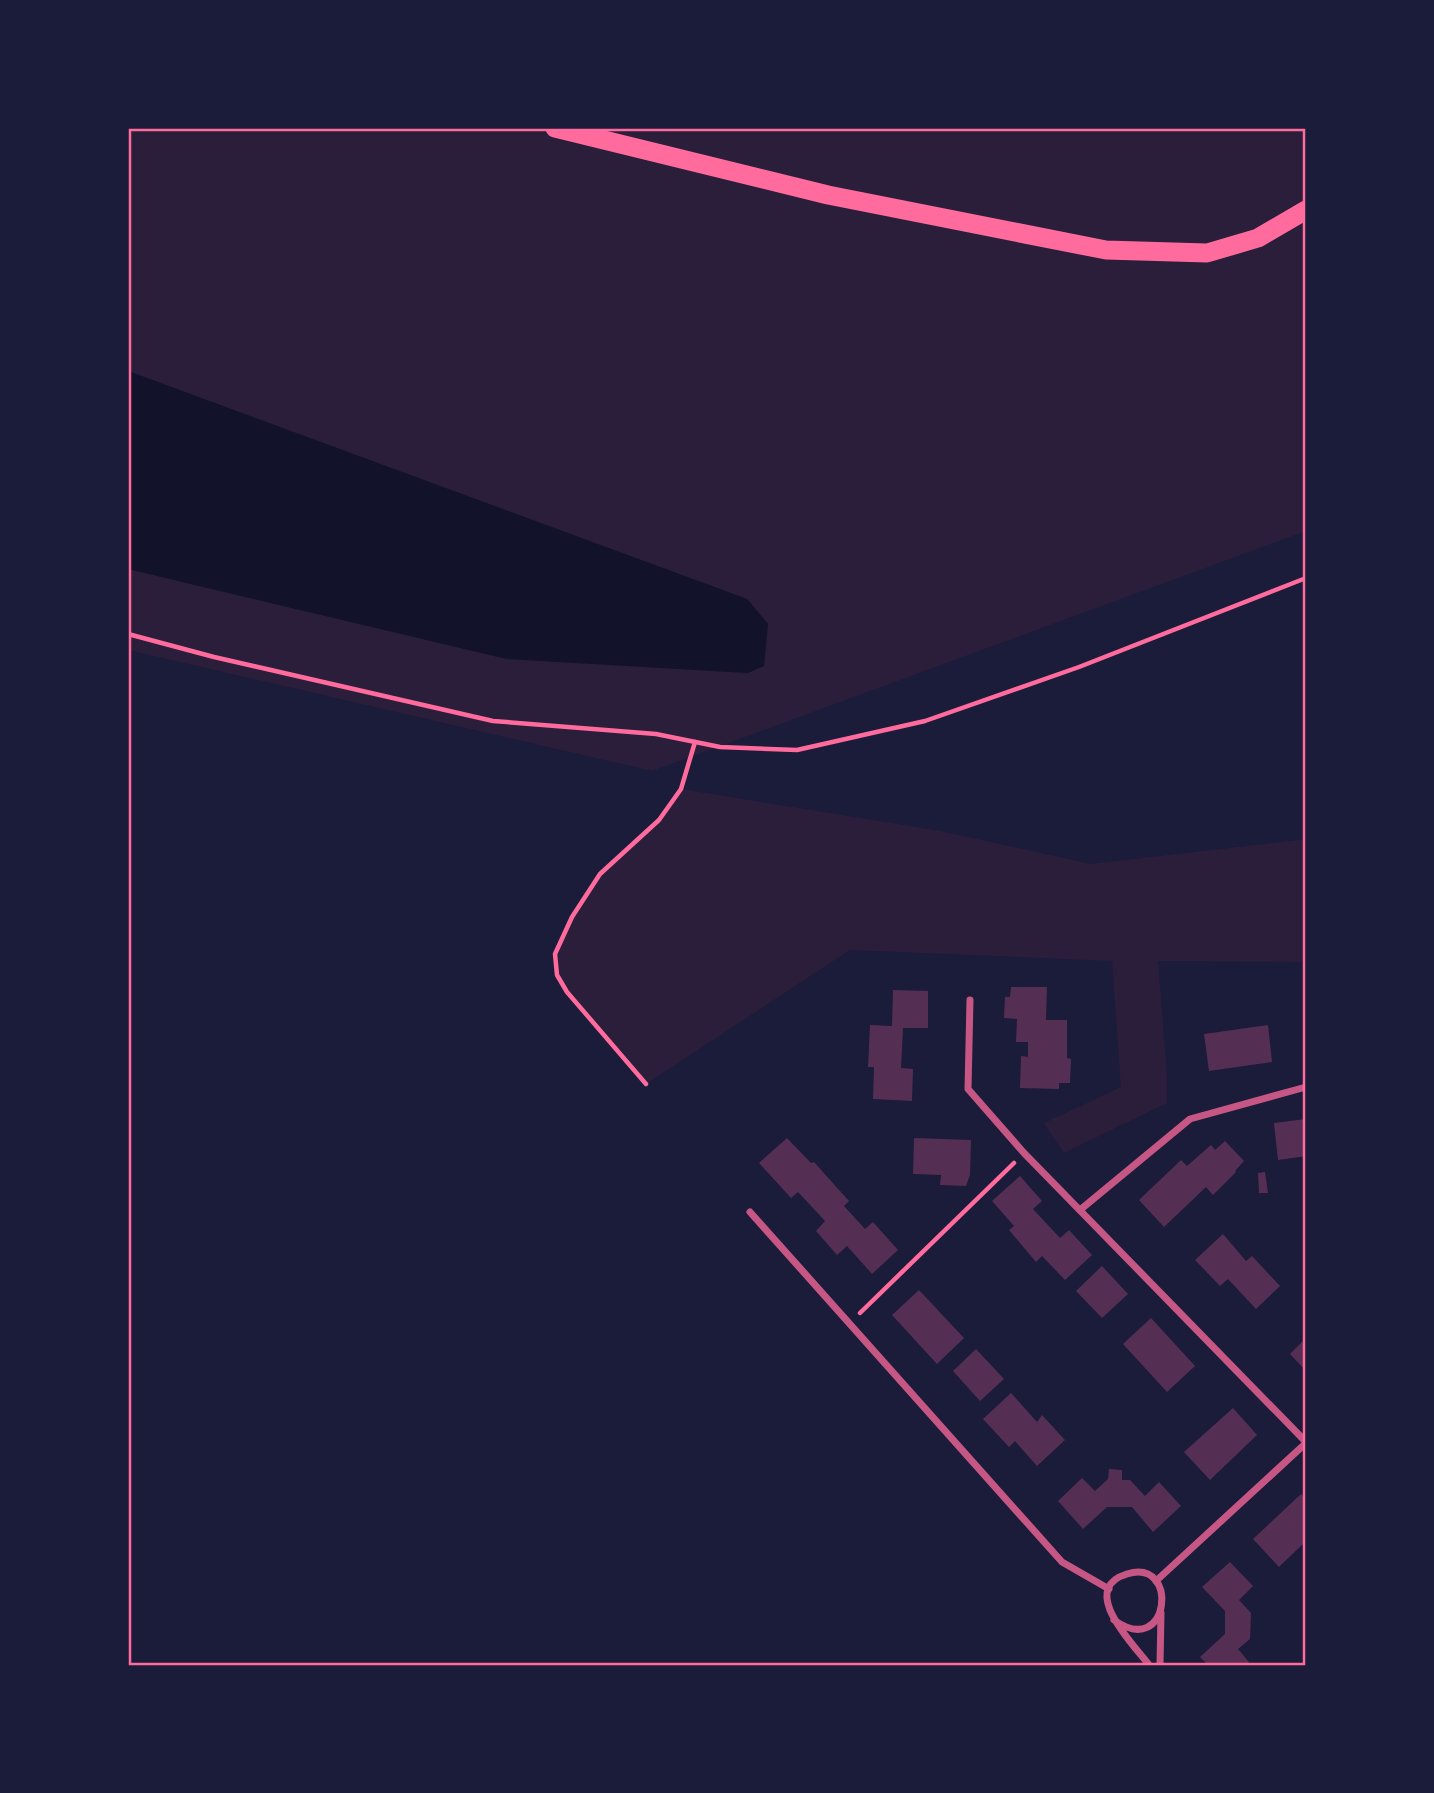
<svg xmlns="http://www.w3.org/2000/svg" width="1434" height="1793" font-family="'Archivo Narrow',sans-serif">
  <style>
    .green { fill: #2a1e3b }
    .water { fill: #12122b }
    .building { fill: #542f53 }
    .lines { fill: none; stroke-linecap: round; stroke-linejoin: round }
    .path { stroke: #ff6b9d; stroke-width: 4.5 }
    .minor { stroke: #c65784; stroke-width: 7 }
    .trunk { stroke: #ff6b9d; stroke-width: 19 }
    .neatline { fill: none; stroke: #ff6b9d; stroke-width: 2.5 }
  </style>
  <rect width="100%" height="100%" fill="#1b1b3a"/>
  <g class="green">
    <polygon points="128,128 1306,128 1306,531 652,771 128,650 128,569 507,659 748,673 768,624 747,599 128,371"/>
    <polygon points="681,789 941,831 1091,864 1306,839 1306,962 1158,961 1167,1073 1167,1103 1064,1153 1044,1123 1121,1087 1112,961 850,950 646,1084 567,992 557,975 555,954 572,917 600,874 659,820"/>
  </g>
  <polygon class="water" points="128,371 747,599 768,624 764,666 748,673 507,659 128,569"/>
  <g class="building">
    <polygon points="1011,987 1047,987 1046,1020 1067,1020 1067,1058 1071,1059 1070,1083 1059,1083 1059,1089 1020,1088 1021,1056 1028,1057 1028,1042 1016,1042 1017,1019 1004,1018 1005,997 1010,997"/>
    <polygon points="893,990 928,991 928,1028 903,1028 901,1068 913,1069 912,1101 873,1099 874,1067 868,1067 870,1025 892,1026"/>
    <polygon points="1268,1025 1272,1062 1209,1071 1204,1034"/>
    <polygon points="1306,1119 1306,1156 1278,1160 1274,1123"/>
    <polygon points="787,1138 811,1163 814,1162 849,1201 844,1206 865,1229 873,1222 898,1250 872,1274 847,1246 837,1255 816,1231 825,1221 798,1192 791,1198 759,1163"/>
    <polygon points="914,1138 971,1140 970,1175 966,1186 940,1185 941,1175 913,1174"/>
    <polygon points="1225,1141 1244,1161 1235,1171 1236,1172 1213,1195 1206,1187 1164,1227 1139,1200 1181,1160 1187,1166 1211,1145 1215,1150"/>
    <polygon points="1265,1172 1268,1193 1259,1193 1258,1173"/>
    <polygon points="1020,1176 1042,1201 1033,1209 1060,1238 1069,1230 1092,1255 1065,1280 1042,1256 1036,1262 1009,1230 1014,1226 992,1201"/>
    <polygon points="1223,1234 1246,1261 1252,1256 1280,1286 1256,1309 1228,1279 1220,1286 1195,1260"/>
    <polygon points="1102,1266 1128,1294 1102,1318 1076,1291"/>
    <polygon points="919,1290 964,1338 937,1364 892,1315"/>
    <polygon points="1151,1318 1195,1366 1167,1392 1123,1344"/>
    <polygon points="1306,1338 1306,1371 1290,1354"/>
    <polygon points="976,1349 1004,1379 980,1401 953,1371"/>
    <polygon points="1011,1393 1037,1422 1042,1415 1065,1440 1037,1466 1015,1441 1009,1447 983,1419"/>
    <polygon points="1233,1408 1257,1435 1210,1480 1184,1452"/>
    <polygon points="1109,1469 1122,1470 1122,1480 1130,1480 1145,1496 1159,1482 1181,1506 1153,1532 1132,1507 1107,1507 1083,1529 1058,1501 1082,1478 1095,1491 1108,1479"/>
    <polygon points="1301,1494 1306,1499 1306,1541 1279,1567 1253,1539"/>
    <polygon points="1230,1562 1253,1586 1239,1600 1251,1613 1250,1639 1238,1649 1249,1662 1246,1665 1208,1665 1200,1657 1225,1634 1225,1611 1202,1587"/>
  </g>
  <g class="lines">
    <g class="path">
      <polyline points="128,634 214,657 493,721 656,734 720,747 797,750 925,721 1079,667 1306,578"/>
      <polyline points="646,1084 567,992 557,975 555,954 572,917 600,874 659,820 681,789 695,742"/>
      <polyline points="860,1313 1014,1163"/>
    </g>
    <g class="minor">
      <polyline points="970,1000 968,1089 1024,1153 1306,1442"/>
      <polyline points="1080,1210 1190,1119 1306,1087"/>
      <polyline points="750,1212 1062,1562 1109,1589"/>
      <polyline points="1156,1581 1306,1443"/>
      <path d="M1114,1620C1170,1660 1180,1557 1127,1574C1077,1589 1134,1645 1149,1665"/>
      <polyline points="1160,1665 1161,1613"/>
    </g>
    <polyline class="trunk" points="555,128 828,195 1106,250 1207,253 1258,238 1306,210"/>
  </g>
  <rect width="1434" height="1793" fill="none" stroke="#1b1b3a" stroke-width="259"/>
  <rect x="130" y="130" width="1174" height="1534" class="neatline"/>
</svg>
